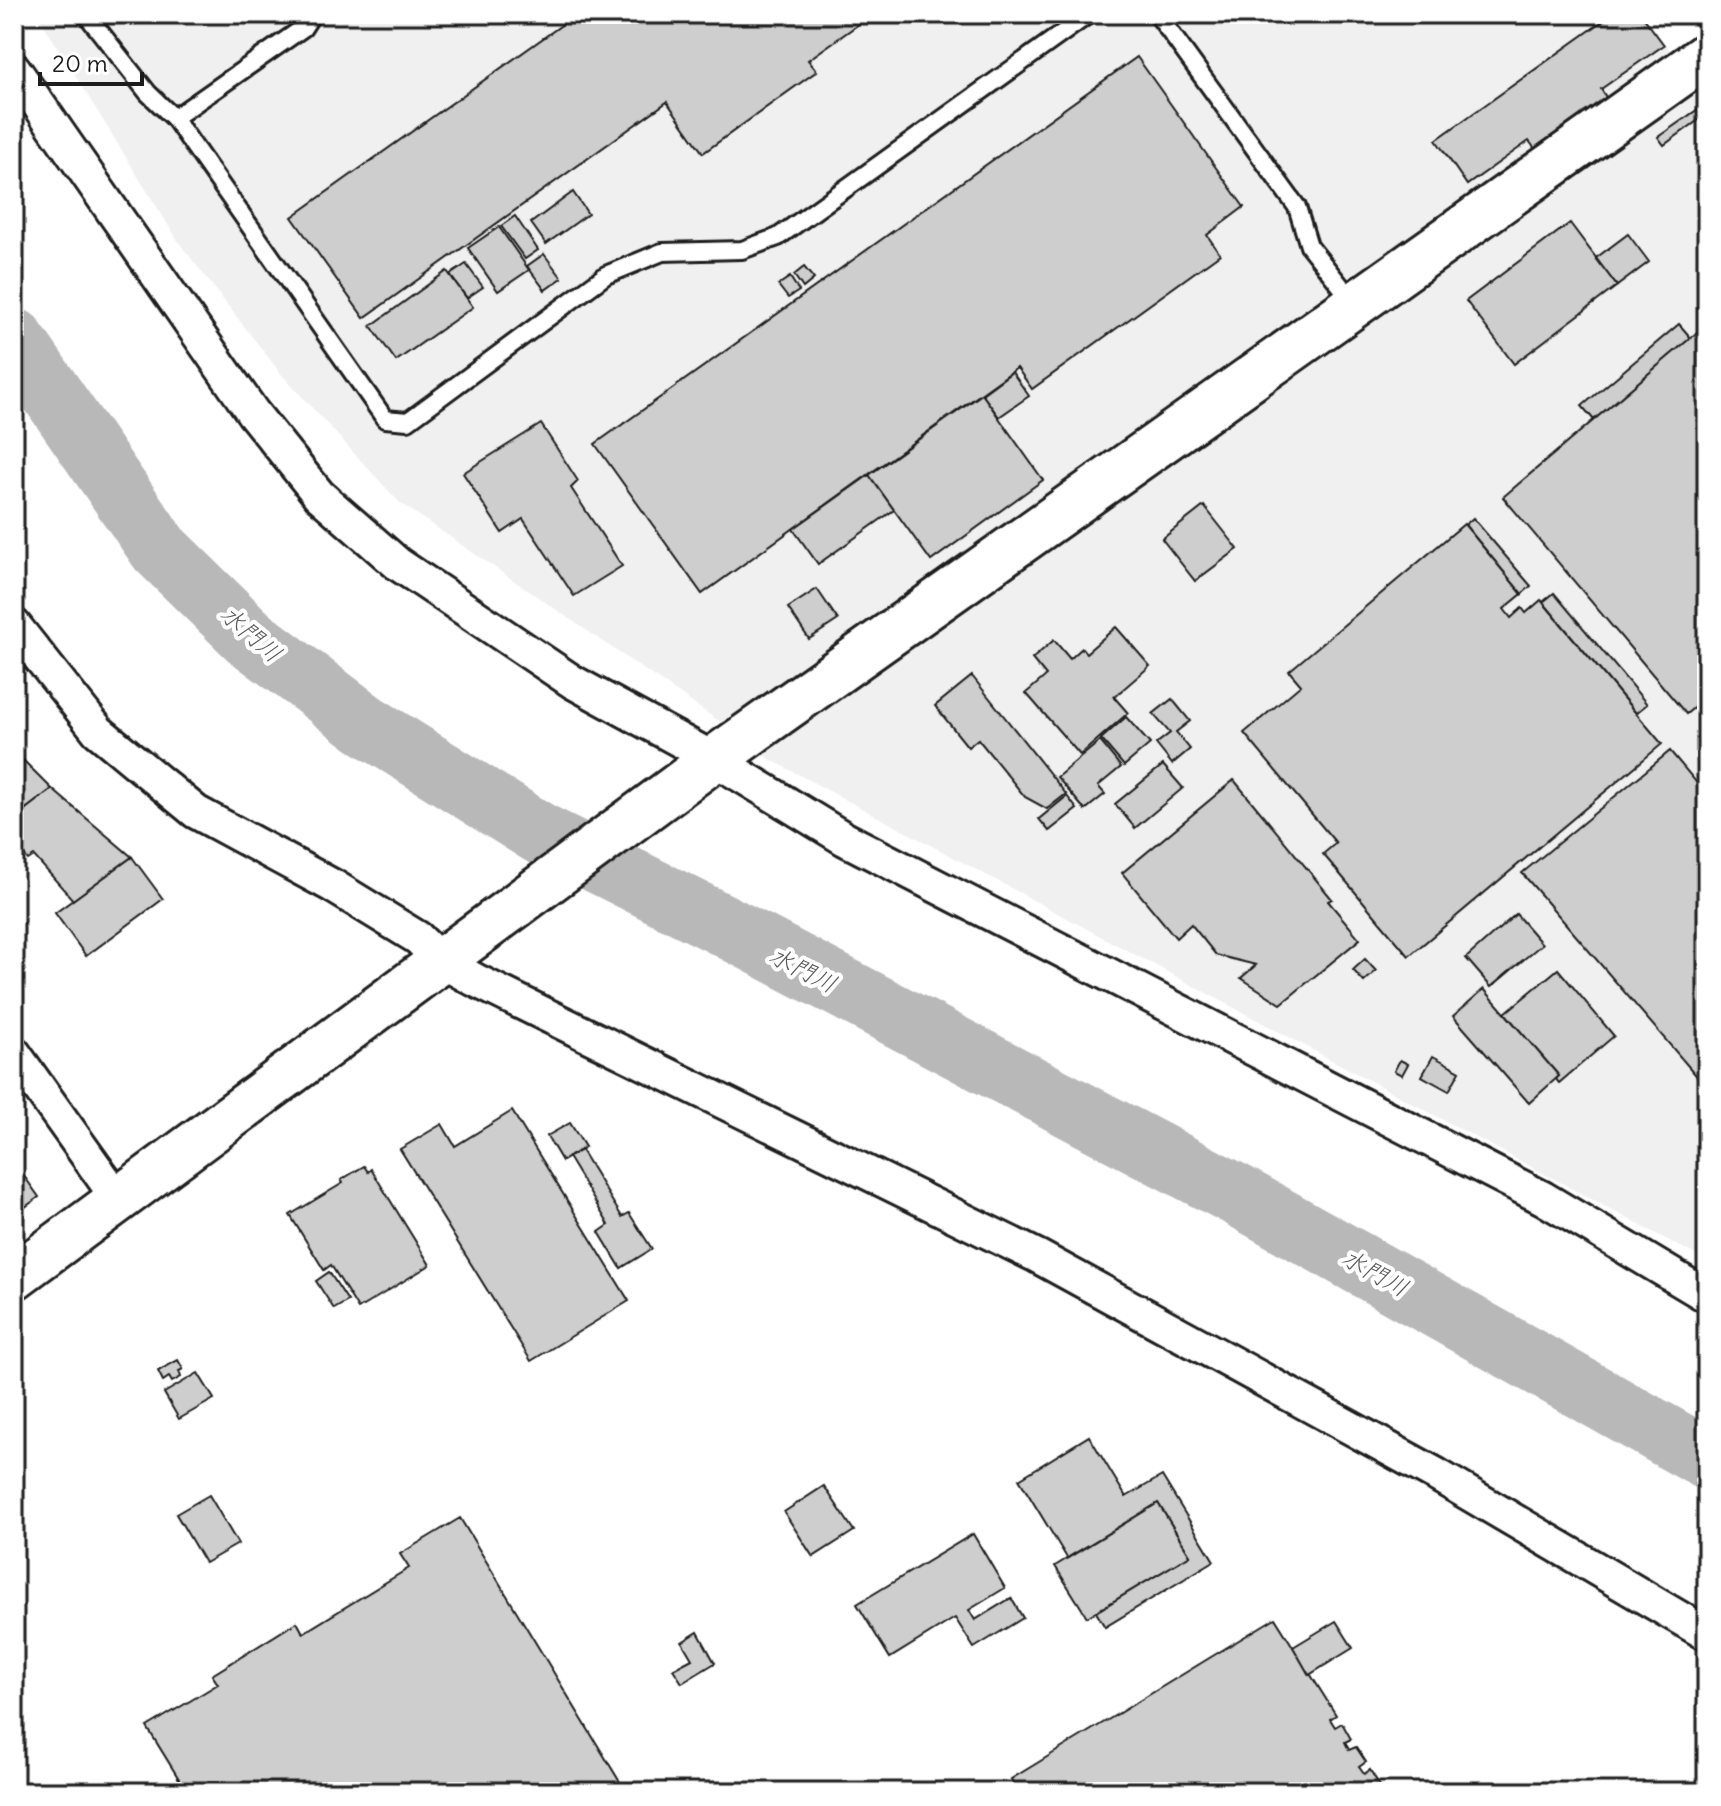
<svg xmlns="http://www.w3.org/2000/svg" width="1721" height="1806" font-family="Delius,'Klee One',sans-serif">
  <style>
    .built { fill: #f0f0f0 }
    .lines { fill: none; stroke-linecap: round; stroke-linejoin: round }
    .river { stroke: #b8b8b8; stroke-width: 62 }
    .building { fill: #cecece; stroke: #1c1c1c; stroke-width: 2 }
    .lane-casing { stroke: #1c1c1c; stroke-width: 22 }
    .street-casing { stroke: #1c1c1c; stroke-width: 38 }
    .secondary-casing { stroke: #1c1c1c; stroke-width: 50 }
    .lane { stroke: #fff; stroke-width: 16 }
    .street { stroke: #fff; stroke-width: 32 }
    .secondary { stroke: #fff; stroke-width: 44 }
    .labels { text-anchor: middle; stroke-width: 8; stroke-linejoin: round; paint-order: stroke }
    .water-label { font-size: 24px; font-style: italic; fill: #5a5a5a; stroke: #fff }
  </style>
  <rect width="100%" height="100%" fill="#fff"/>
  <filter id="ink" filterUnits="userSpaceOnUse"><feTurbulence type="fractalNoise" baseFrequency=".0125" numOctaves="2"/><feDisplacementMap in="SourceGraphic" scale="16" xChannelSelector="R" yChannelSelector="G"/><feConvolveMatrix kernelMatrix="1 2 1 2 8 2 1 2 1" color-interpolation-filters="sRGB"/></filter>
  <g filter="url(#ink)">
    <g class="built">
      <polygon points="37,14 1643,14 1675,57 726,726 399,502 282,375 180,244"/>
      <polygon points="1707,74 1707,1261 751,749"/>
    </g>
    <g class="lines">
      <polyline class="river" points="14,339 159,549 249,637 365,724 539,833 723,925 1239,1196 1707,1459"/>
    </g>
    <g class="building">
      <polygon points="577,14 873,14 808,60 817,71 703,153 667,102 364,318 292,217"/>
      <polygon points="1613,14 1641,14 1664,45 1601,89 1607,99 1536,150 1529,141 1467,185 1436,140"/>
      <polygon points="1137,57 1244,207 1207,235 1220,254 1032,389 1017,368 702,594 595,444"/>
      <polygon points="1707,103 1707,114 1664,145 1658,137"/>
      <polygon points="573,192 588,214 546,244 531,223"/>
      <polygon points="515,216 538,250 525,259 501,226"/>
      <polygon points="1570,223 1617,286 1514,364 1466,301"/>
      <polygon points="499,227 529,270 498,291 468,248"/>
      <polygon points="1628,234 1649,262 1617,286 1596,258"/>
      <polygon points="544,254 562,278 545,290 527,266"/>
      <polygon points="466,264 483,287 467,298 450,275"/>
      <polygon points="804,267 814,279 803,288 794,275"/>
      <polygon points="447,271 473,307 396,361 371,326"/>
      <polygon points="790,277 799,291 788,298 778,285"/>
      <polygon points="1679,324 1691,338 1594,420 1582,406"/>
      <polygon points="1707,324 1707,697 1686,714 1503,497"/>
      <polygon points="1012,372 1029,396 999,417 982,394"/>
      <polygon points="982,394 1043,480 931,561 869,475"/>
      <polygon points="541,424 578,481 571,488 622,566 574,596 523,519 502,533 463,473"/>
      <polygon points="869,475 894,510 818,564 793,529"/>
      <polygon points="1204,506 1238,549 1195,581 1162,539"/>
      <polygon points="1473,518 1531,586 1522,594 1465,525"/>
      <polygon points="1464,524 1522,594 1504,609 1511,618 1522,608 1526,613 1541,600 1662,744 1409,956 1323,854 1336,843 1244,733 1301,685 1289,671"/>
      <polygon points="817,589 838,620 809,639 788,608"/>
      <polygon points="1554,593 1647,704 1636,713 1543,602"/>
      <polygon points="1116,627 1150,666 1114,697 1128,713 1080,755 1026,693 1046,676 1032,659 1054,640 1070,659 1082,648 1086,653"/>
      <polygon points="972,676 1066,794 1047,809 1025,797 978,739 968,747 935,706"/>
      <polygon points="1172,699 1190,721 1176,732 1190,749 1172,764 1156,744 1170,733 1153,714"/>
      <polygon points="1126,717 1150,744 1124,766 1101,739"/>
      <polygon points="1100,741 1121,767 1098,786 1105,794 1085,810 1057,777"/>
      <polygon points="14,751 52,789 14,818"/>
      <polygon points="1670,751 1707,795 1707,1088 1522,873"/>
      <polygon points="1163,765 1183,788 1135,828 1115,804"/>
      <polygon points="1234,780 1332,899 1328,901 1360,939 1281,1004 1241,978 1256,965 1216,955 1191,924 1176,938 1122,873"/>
      <polygon points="52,789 132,857 73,900 34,856 28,860 14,842 14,818"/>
      <polygon points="1067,796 1077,809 1049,831 1039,819"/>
      <polygon points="132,857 163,899 86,956 55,913"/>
      <polygon points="1516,914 1542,944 1491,987 1466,958"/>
      <polygon points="1365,959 1376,971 1364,982 1353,970"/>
      <polygon points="1558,969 1614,1036 1559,1083 1556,1079 1559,1076 1505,1013"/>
      <polygon points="1484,989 1559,1076 1529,1103 1453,1016"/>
      <polygon points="1433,1056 1460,1071 1449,1091 1422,1076"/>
      <polygon points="1400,1060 1408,1064 1402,1075 1394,1071"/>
      <polygon points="512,1111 629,1301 531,1361 400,1149 442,1124 455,1146"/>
      <polygon points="570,1123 585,1147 562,1161 547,1136"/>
      <polygon points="581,1150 622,1217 629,1213 652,1249 621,1268 599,1232 609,1225 568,1157"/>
      <polygon points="14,1162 39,1197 14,1215"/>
      <polygon points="364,1166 368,1172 371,1169 430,1265 358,1309 331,1265 324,1270 290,1215 343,1183 341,1180"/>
      <polygon points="329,1272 348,1301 334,1309 316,1281"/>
      <polygon points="178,1360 183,1369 179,1371 181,1377 172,1382 169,1377 163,1381 158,1371"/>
      <polygon points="198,1373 214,1399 179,1419 164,1393"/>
      <polygon points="1089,1436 1126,1497 1162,1476 1214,1561 1105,1627 1096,1612 1190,1555 1158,1503 1067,1558 1019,1479"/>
      <polygon points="824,1486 854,1531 813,1557 784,1512"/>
      <polygon points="209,1495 238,1544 205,1563 176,1514"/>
      <polygon points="1158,1503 1190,1555 1087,1617 1055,1566"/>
      <polygon points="460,1518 626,1792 187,1792 147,1727 218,1684 212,1675 297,1622 303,1633 409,1568 400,1554"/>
      <polygon points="973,1534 1005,1588 969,1610 975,1620 1011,1598 1023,1618 974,1648 955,1618 890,1658 857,1604"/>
      <polygon points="1275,1618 1336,1715 1330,1719 1335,1727 1342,1723 1351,1739 1345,1742 1349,1750 1356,1747 1366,1762 1359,1767 1364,1774 1370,1770 1380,1786 1374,1790 1375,1792 1018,1792 1011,1779"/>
      <polygon points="1336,1621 1353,1648 1309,1675 1293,1647"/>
      <polygon points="698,1632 715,1663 682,1683 673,1669 692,1659 682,1642"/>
    </g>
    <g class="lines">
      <g class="lane-casing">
        <g id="lane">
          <polyline points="86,14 148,93 174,118 385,419 408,421 606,275 662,252 742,250 778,237 1089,14"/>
          <polyline points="130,14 133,14"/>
          <polyline points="1157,14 1297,207 1309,246 1355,304"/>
          <polyline points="174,118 303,28 312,14"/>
        </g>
      </g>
      <g class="street-casing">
        <g id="street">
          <polyline points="14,69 253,413 319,495 398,564 573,682 714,759 845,839 1543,1198 1707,1296"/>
          <polyline points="14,625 98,731 196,812 333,886 418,938 441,961 475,980 1037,1256 1437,1475 1707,1634"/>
          <polyline points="14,1053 118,1199"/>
        </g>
      </g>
      <g class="secondary-casing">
        <polyline id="secondary" points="14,1277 714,759 1707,55"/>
      </g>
      <use href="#lane" class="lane"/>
      <use href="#street" class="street"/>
      <use href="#secondary" class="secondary"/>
    </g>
  </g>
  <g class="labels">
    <g class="water-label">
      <text transform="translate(251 634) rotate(41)" y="8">水門川</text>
      <text transform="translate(803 970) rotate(27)" y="8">水門川</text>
      <text transform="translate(1375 1273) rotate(29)" y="8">水門川</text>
    </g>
  </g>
  <rect width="1721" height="1806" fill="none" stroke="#fff" stroke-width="48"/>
  <rect x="24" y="24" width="1673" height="1758" fill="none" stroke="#1c1c1c" stroke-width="3" filter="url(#ink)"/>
  <path d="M40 72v12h102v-12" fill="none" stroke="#1c1c1c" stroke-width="4"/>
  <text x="52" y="72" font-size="24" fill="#1c1c1c" stroke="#ffffff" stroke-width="6" paint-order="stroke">20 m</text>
</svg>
